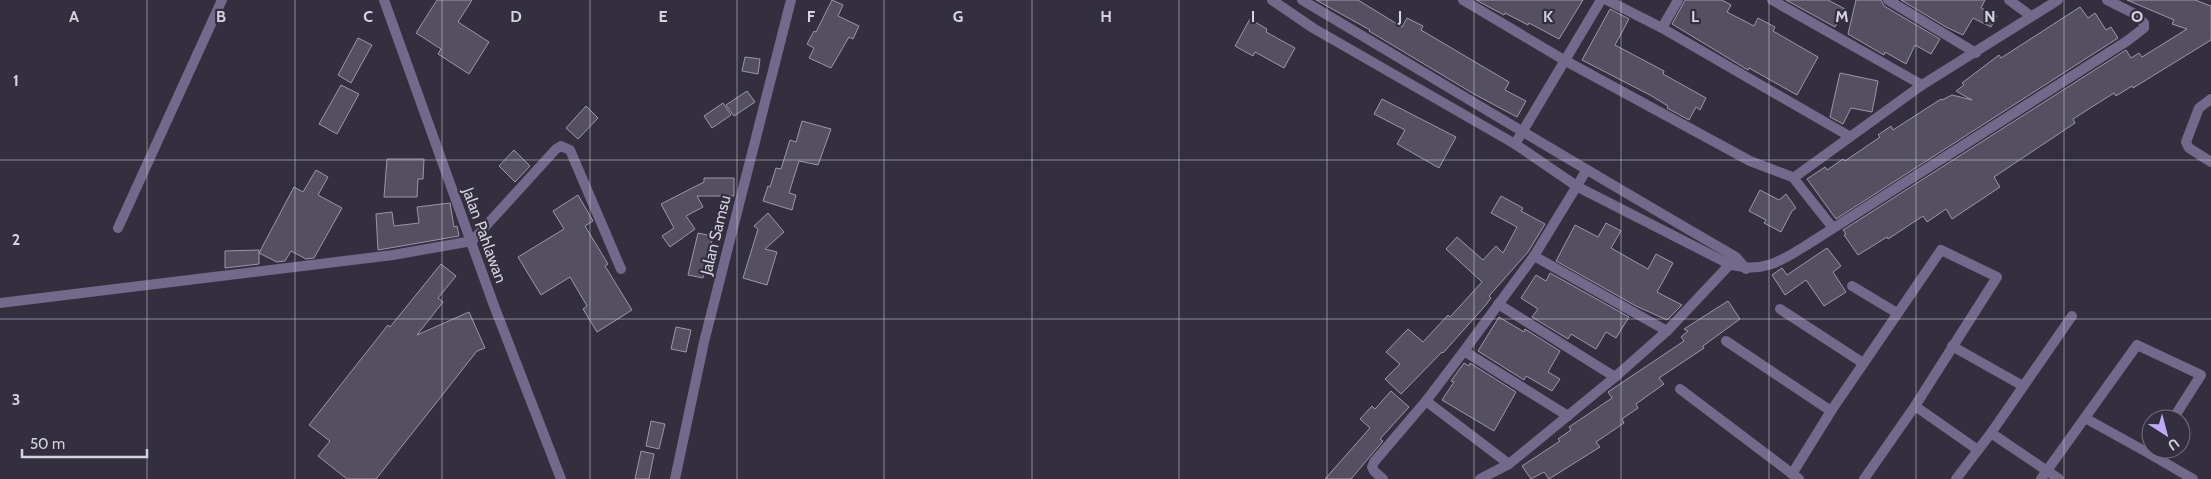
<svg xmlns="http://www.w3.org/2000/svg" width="2211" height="479" font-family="Cabin,sans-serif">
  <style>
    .building { fill: #555061; stroke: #9b97aa }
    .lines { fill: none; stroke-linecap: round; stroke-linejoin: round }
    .minor { stroke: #72698b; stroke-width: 10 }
    .tertiary { stroke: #72698b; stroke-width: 10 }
    .grid { fill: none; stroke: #d5d3dd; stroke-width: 1; stroke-opacity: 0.55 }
    .labels { text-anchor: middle; stroke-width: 4.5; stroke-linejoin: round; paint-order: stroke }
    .street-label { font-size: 16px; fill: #d5d3dd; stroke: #332f3f }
    .grid-label { font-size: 16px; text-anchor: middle; font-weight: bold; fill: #d5d3dd; stroke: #332f3f; stroke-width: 4.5; stroke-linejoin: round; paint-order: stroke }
  </style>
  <rect width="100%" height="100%" fill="#332f3f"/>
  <g class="building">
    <polygon points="437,0 472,0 458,22 489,42 469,74 438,54 441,49 416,33"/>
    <polygon points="832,0 843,5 838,16 859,26 853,39 849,37 831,68 809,58 814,48 807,44 814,31 816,32"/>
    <polygon points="1316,0 1358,0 1402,27 1407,18 1423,26 1421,30 1509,82 1505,90 1526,101 1517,117 1474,94 1369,31 1370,30"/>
    <polygon points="1476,0 1583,0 1559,39 1529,23 1528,25 1505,13 1504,15"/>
    <polygon points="1685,0 1722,0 1731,5 1727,12 1754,26 1758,18 1775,27 1773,31 1818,57 1797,95 1749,68 1748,70 1672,24"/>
    <polygon points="1786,0 1828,0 1845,9 1835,27"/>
    <polygon points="1856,0 1881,0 1884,6 1940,39 1931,54 1915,45 1906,64 1885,52 1884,55 1848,34"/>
    <polygon points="1901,0 1985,0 1981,8 1997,16 1991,27 1973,18 1963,35 1946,27"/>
    <polygon points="2127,0 2195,0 2211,6 2211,40 2133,88 2132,86 2116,96 2114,93 2073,119 2075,123 1994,177 2000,187 1952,219 1946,209 1927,222 1923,216 1888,239 1887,237 1858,255 1844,235 1846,234 1843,230 2126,50 2131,58 2139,53 2142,57 2187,29 2172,24 2174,20"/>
    <polygon points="2080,7 2088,18 2095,13 2106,30 2111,27 2118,38 1836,219 1807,179 1825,167 1827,170 1843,159 1845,161 1880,137 1878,135 1891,126 1893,130 1941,99 1942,100 1952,95 1972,100 1956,91 1964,85 1962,83 1999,55 2001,58"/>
    <polygon points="1610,9 1629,19 1615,45 1664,71 1663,74 1706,98 1700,110 1696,107 1689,120 1667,108 1668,106 1650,95 1582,60"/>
    <polygon points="1250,19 1267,29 1266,32 1295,48 1284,68 1255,52 1253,56 1235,46"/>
    <polygon points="358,38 372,45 351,83 338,75"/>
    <polygon points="745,57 760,59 758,74 742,71"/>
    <polygon points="1840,73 1878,81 1872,112 1851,108 1843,124 1830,117"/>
    <polygon points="341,85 359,94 337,134 319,124"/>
    <polygon points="747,91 755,102 734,116 726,105"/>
    <polygon points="1382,99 1456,137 1439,168 1397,144 1405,130 1374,114"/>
    <polygon points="723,103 731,115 712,128 704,116"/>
    <polygon points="586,106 598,118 578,139 566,128"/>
    <polygon points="802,121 831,129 818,165 799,161 789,193 796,195 792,210 763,201 768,186 770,187 776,168 781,169 790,140 796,142"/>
    <polygon points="514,150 530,166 515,182 499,166"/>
    <polygon points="387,159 424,159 423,179 418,179 417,197 384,197"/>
    <polygon points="316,170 328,177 318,195 342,208 314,258 306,259 291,251 285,261 277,262 259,253 294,187 303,192"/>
    <polygon points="704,178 734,178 734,196 697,196 703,207 686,216 695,229 670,247 662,236 674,228 661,204 704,182"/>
    <polygon points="1760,190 1779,200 1786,194 1796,208 1792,211 1781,232 1764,223 1766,220 1749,211"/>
    <polygon points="578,195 593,221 585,226 608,264 605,266 632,310 597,332 583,309 587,306 570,277 541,295 518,257 564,229 553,211"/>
    <polygon points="1501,196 1523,208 1521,211 1545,224 1528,252 1489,296 1491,298 1484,307 1443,353 1442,352 1401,394 1385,379 1400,364 1386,352 1408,329 1423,342 1448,315 1450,317 1482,282 1446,249 1457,237 1483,260 1496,246 1503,253 1517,227 1491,213"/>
    <polygon points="450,203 454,227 457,226 459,236 378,250 376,214 392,212 394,226 419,223 417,207"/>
    <polygon points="768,213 784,232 765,249 777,252 767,285 743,278 758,229 754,226"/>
    <polygon points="1606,223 1621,231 1611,248 1648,269 1656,254 1673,263 1657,292 1682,305 1667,320 1636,306 1556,261 1575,225 1598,237"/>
    <polygon points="698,233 713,236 703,278 688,275"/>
    <polygon points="1827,248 1841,266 1833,272 1846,292 1824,306 1806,280 1785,295 1772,275 1782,268 1787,275"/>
    <polygon points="259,250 259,264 225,268 225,251"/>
    <polygon points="441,264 456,276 438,298 443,302 417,335 469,312 485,348 477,351 376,479 347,479 318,456 330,441 309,425 388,325 390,327"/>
    <polygon points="1550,273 1629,317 1616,338 1606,332 1596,349 1571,334 1568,339 1532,317 1538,309 1521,298 1536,275 1546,281"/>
    <polygon points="1728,301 1740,319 1703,346 1704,348 1659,378 1664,384 1636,404 1638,408 1622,419 1624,423 1596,442 1600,447 1549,479 1544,472 1531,479 1522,466 1560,441 1558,439 1571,430 1569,427 1612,398 1608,392 1684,341 1681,337 1688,331 1684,329"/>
    <polygon points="1499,317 1524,332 1525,329 1560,351 1548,372 1560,379 1552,391 1526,376 1524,380 1478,351"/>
    <polygon points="676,327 691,330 686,352 671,349"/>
    <polygon points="1464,363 1469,366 1470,363 1516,392 1494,431 1442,400 1454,382 1451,381"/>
    <polygon points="1391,391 1409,407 1380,439 1383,441 1351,479 1325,479 1370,428 1360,419 1372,406 1375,409"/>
    <polygon points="651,421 665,424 659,449 646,446"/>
    <polygon points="641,451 654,454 649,479 635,479"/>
  </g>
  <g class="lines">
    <g class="minor">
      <path d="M1272,0L1313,28L1515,144L1578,187L1731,265C1765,273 1781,261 1810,243L2127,41L2144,28V23L2135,14L2107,0"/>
      <path d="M1302,0C1447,86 1590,173 1736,257L1746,269"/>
      <polyline points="1463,0 1564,60 1750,161 1795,178"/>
      <polyline points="1607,0 1662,28 1849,136"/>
      <polyline points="1772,0 1922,85"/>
      <polyline points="1888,0 1976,53"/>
      <polyline points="2009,0 2031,16"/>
      <polyline points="1662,28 1678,0"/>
      <polyline points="2211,99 2199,108 2186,142 2189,148 2211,162"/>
      <polyline points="1515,144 1601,0"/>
      <polyline points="118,228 222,0"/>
      <polyline points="1833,228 1795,180 1796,176 1922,85 2058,0"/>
      <polyline points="1534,256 1667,331"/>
      <polyline points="1852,286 1897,313"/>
      <polyline points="0,303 393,255 472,241 556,149 561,146 570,150 621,269"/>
      <polyline points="1498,304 1615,377"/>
      <polyline points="1780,309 1863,363"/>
      <polyline points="1726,341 1831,411"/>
      <polyline points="1952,346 2023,386"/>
      <polyline points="1680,389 1799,479"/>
      <polyline points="1426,401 1509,464"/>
      <polyline points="1915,406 1978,450"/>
      <polyline points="1568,416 1464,351 1534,256 1586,171"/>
      <polyline points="2085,418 2150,454 2154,449"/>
      <polyline points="1991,433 2072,316"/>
      <polyline points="2150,454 2193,479"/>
      <polyline points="1792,474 1831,411 1941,250 1997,277 1915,406 1864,479"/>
      <polyline points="1383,479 1374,471 1372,467 1374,462 1426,401 1464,351"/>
      <polyline points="1480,479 1509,464 1615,377 1667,331 1734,260"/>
      <polyline points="1956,479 1991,433 2059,479"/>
      <polyline points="2041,479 2137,345 2201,375 2173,419"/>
    </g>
    <g class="tertiary">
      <polyline points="384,0 493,303 561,479"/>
      <polyline points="675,479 704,342 791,0"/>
    </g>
  </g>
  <path class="grid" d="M147,0V479M295,0V479M442,0V479M590,0V479M737,0V479M884,0V479M1032,0V479M1179,0V479M1327,0V479M1474,0V479M1621,0V479M1769,0V479M1916,0V479M2064,0V479M0,160H2211M0,319H2211"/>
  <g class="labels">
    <g class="street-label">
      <text transform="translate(485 235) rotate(70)" y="6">Jalan Pahlawan</text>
      <text transform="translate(715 235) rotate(-76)" y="6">Jalan Samsu</text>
    </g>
  </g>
  <g class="grid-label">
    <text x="74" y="22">A</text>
    <text x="221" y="22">B</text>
    <text x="368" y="22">C</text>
    <text x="516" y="22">D</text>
    <text x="663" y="22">E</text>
    <text x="811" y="22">F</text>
    <text x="958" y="22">G</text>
    <text x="1106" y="22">H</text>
    <text x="1253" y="22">I</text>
    <text x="1400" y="22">J</text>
    <text x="1548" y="22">K</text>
    <text x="1695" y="22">L</text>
    <text x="1842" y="22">M</text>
    <text x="1990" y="22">N</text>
    <text x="2137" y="22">O</text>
    <text x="16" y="86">1</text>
    <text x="16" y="245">2</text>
    <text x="16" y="405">3</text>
  </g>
  <g transform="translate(2166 434) rotate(144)"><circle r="24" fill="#332f3f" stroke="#74717e"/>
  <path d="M0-4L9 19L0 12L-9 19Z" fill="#bea9f5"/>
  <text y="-8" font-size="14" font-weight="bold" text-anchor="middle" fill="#d5d3dd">U</text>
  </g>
  <path d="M22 449v8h125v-8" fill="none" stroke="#d5d3dd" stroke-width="2.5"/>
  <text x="30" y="449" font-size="15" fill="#d5d3dd" stroke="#332f3f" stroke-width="4" paint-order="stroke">50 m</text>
</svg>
